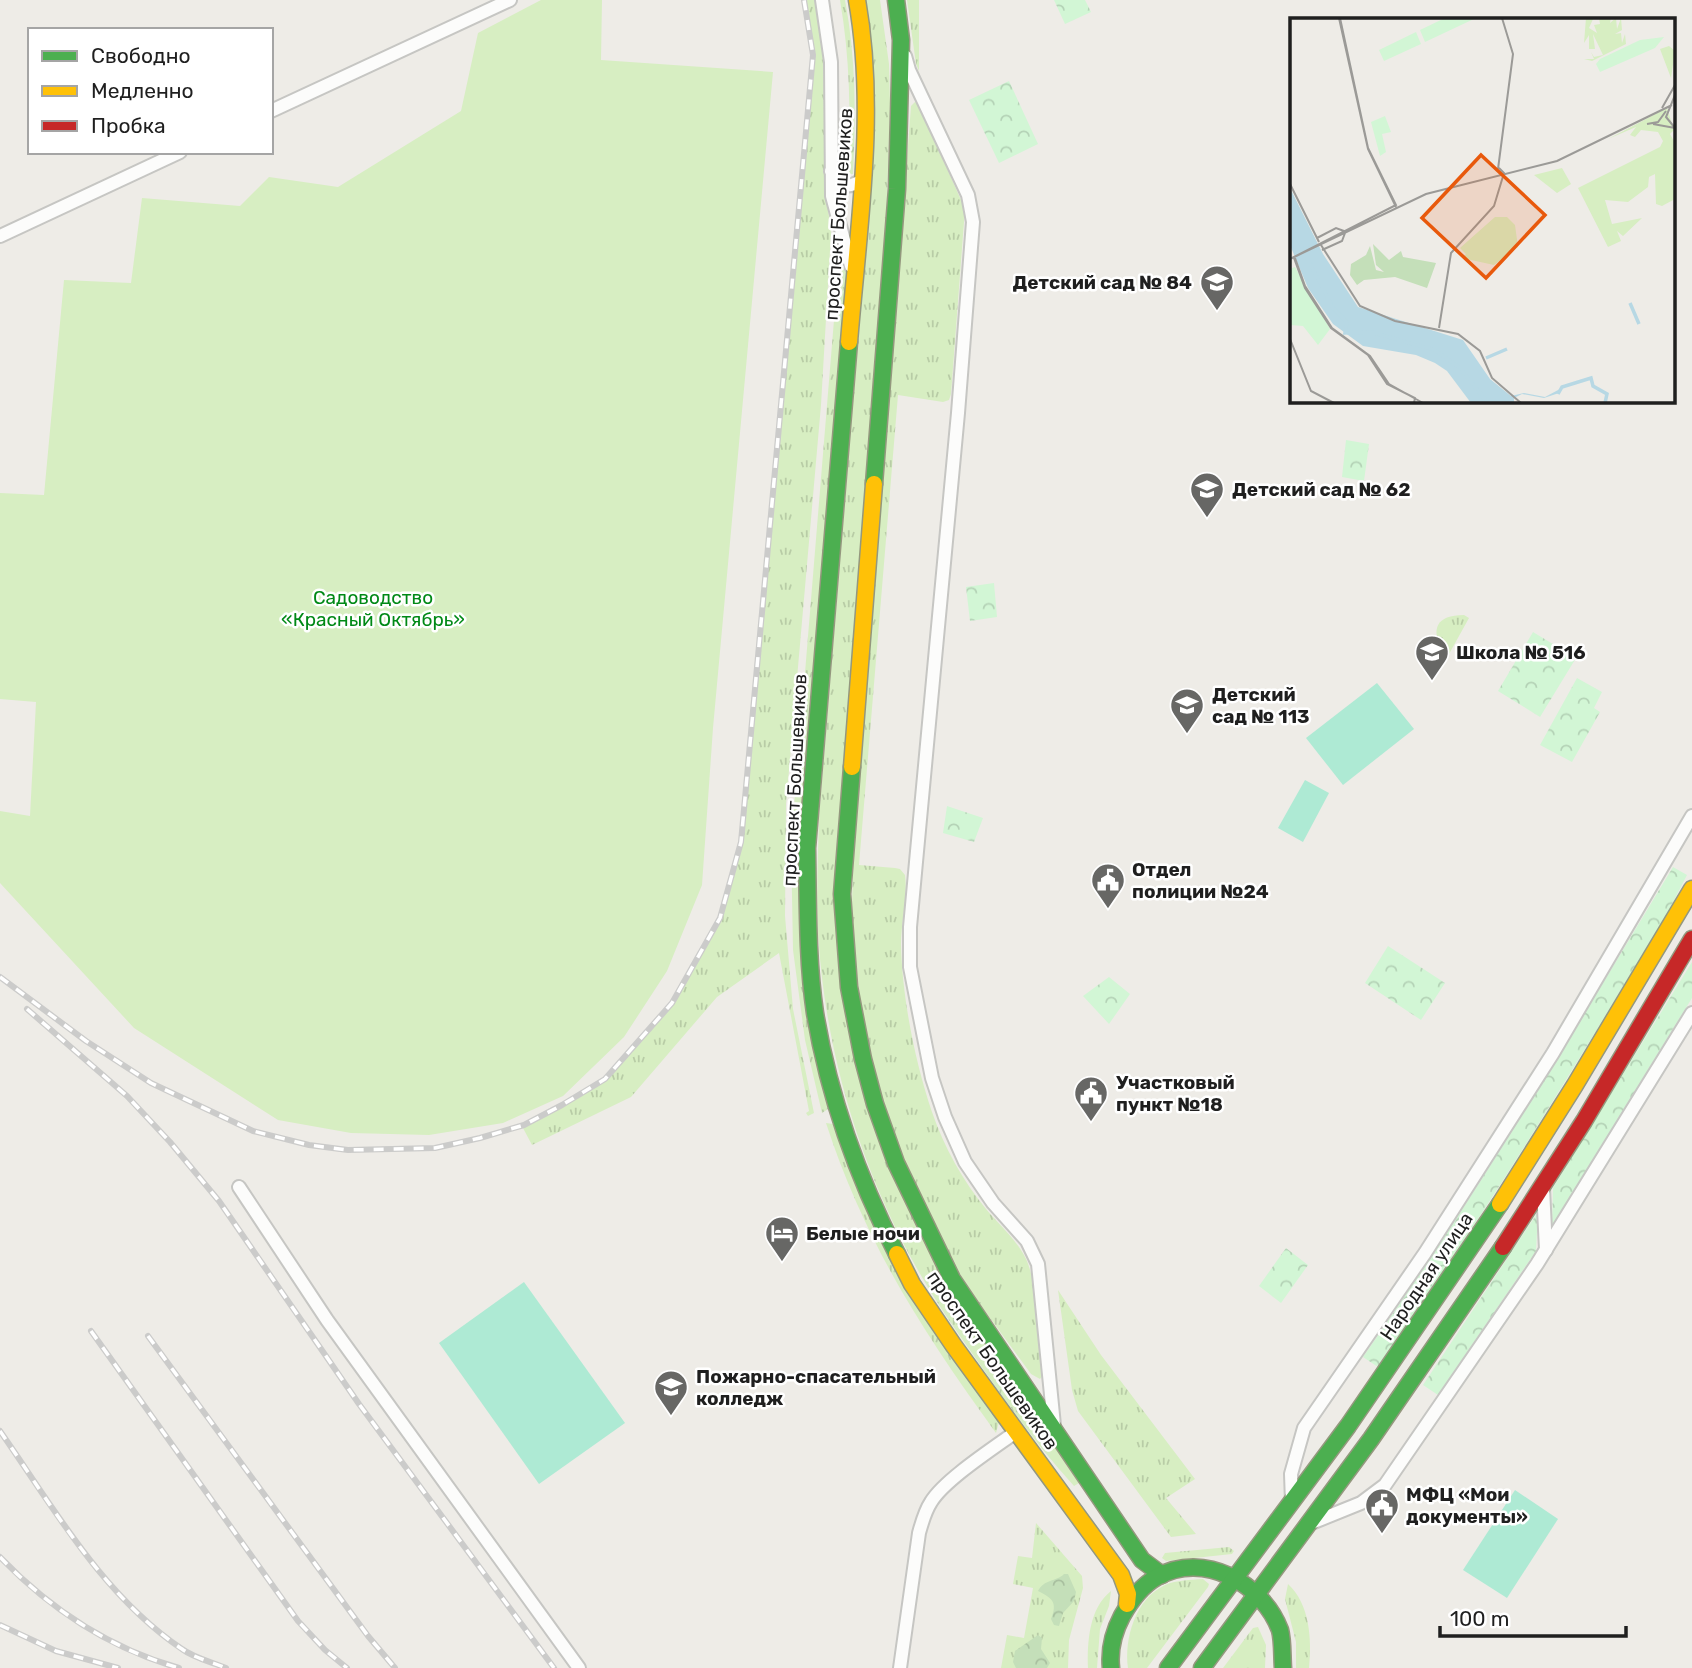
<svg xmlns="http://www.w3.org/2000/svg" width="1692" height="1668" font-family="Rubik,sans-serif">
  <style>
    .grass { fill: url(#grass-tufts) }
    .forest { fill: url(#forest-crowns) }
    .park { fill: url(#park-crowns) }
    .garden { fill: #d7eec2 }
    .pitch { fill: #aeead4 }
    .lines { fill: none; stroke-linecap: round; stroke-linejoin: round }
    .street-casing { stroke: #c6c6c3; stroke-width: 16 }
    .fast-casing { stroke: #94987e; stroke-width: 19 }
    .slow-casing { stroke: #94987e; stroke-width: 19 }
    .jam-casing { stroke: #94987e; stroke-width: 19 }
    .street { stroke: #fcfcfb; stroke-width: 12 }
    .fast { stroke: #4caf50; stroke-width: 16 }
    .slow { stroke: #ffc107; stroke-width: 16 }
    .jam { stroke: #c62828; stroke-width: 16 }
    .rail-casing { stroke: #cbcbca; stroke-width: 6 }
    .rail { stroke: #fff; stroke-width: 3.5; stroke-dasharray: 10; stroke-linecap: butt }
    .labels { text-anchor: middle; stroke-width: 5; stroke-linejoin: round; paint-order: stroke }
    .street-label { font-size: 19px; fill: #1f1f1f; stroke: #fff }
    .poi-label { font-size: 19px; font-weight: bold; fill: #1f1f1f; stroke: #fff; text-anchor: start }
    .park-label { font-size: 19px; fill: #008916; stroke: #fff }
    .inset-river { fill: none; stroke: #b7d8e4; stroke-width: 3.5 }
    .inset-road { fill: none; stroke: #9b9a97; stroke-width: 2 }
    .view { fill: #e8590c; fill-opacity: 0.15; stroke: #e8590c; stroke-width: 3.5 }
    .inset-edge { fill: none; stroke: #1f1f1f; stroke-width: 3.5 }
  </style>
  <defs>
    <pattern id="grass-tufts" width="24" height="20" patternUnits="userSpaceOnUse" patternTransform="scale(1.75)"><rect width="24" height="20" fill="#d7eec2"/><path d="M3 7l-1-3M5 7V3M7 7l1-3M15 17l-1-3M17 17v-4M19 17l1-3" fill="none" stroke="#b8cca6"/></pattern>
    <pattern id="forest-crowns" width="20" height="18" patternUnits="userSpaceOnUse" patternTransform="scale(1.75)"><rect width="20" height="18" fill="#c4dfb9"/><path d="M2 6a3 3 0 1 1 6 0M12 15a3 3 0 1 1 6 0" fill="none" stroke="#a8bf9f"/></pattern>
    <pattern id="park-crowns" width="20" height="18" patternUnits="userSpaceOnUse" patternTransform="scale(1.75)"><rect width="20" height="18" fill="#d2f6d5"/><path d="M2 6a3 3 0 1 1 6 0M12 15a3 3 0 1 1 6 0" fill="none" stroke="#b4d2b6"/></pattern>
  </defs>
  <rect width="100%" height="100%" fill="#eeece7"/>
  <g class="grass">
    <polygon points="805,0 815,0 825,69 825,185 831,233 821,405 786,804 785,916 793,1009 814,1113 808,1116 806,1113 809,1111 779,953 717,997 631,1097 532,1145 523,1128 606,1080 674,1003 721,919 743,842 815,56"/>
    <path d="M840,0H845C856,58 856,115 853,174H848C851,115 850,58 840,0Z"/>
    <path d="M864,0H880L889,64L890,103L886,231L837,843L881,1149L1079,1483L1074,1486C1040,1449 1012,1410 983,1369C966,1344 948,1320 932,1294C865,1185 826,1061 818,934C816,895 818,856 819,817L873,157Z"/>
    <polygon points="907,0 919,0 919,71 916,64"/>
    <path d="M915,102L918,103L965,209L951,394L949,400L943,402L898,395L859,865L895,868L900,869L905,875C908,898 901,922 901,944C902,997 915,1062 932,1112C944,1147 963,1181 986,1209C1000,1226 1017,1240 1026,1259C1038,1284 1040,1345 1043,1375L1040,1379L1031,1374C994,1323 953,1272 926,1214C892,1142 866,1055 855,975C850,935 852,894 854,853L911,106Z"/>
    <polygon points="840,247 847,270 806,779 828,1109 822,1113 805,1040 793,950 791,843"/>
    <path d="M1464,615L1469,618L1449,654L1443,652C1430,629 1436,615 1464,615Z"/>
    <path d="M826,1123L833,1124L999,1422L996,1433C923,1332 865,1243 826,1123Z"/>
    <polygon points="1058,1290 1101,1355 1195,1479 1166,1498 1196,1534 1171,1537 1078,1411 1072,1390"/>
    <polygon points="1036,1523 1082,1576 1083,1588 1069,1640 1068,1668 1001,1668 1007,1635 1024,1638 1033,1588 1013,1584 1018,1556 1032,1558"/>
    <polygon points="1229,1547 1234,1551 1232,1554 1166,1561 1162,1558 1165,1553"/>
    <path d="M1203,1579L1209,1584L1208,1587L1147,1668H1128C1124,1639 1135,1599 1165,1585C1177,1580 1190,1580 1203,1579Z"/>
    <path d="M1288,1584C1310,1604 1312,1640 1309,1668H1296V1642L1285,1599Z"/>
    <path d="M1111,1591L1109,1606L1100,1629L1097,1668H1088C1087,1643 1089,1608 1111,1591Z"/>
    <polygon points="1258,1627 1266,1645 1265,1668 1223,1668 1253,1628"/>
  </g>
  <g class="forest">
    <path d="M1064,1574H1068L1076,1592L1074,1601L1063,1613L1059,1626L1054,1625L1051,1619C1058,1602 1052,1598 1038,1591C1044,1579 1056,1582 1064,1574Z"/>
    <polygon points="1038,1635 1042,1638 1041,1649 1050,1663 1047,1668 1016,1668 1013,1662 1015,1651"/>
  </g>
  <g class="park">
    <polygon points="1054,0 1085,0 1091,12 1065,24"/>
    <polygon points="1009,81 1038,144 999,163 969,100"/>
    <polygon points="1346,440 1369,444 1364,481 1342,477"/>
    <polygon points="994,583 997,617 970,621 966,587"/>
    <polygon points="1533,632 1576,658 1540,717 1498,691"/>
    <polygon points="1577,678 1602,692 1594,708 1600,712 1572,762 1540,745"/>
    <polygon points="947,806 983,818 974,842 943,833"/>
    <path d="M1673,867L1687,875L1670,908C1577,1064 1483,1218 1378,1367L1363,1357C1474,1198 1573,1033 1673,867Z"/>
    <polygon points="1388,946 1445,983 1421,1020 1365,983"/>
    <polygon points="1692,962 1692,998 1552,1226 1553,1188"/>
    <polygon points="1109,977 1130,994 1109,1024 1083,996"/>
    <polygon points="1538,1212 1536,1251 1438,1395 1423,1385"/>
    <polygon points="1286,1248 1308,1265 1281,1303 1259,1286"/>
  </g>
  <polygon class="garden" points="541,0 602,0 601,60 773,72 713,728 702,885 667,971 624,1037 563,1096 503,1123 429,1135 351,1133 278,1120 134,1028 0,883 0,811 30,816 36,702 0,699 0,493 44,495 64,280 131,283 142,198 240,206 269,177 338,187 461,111 478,33"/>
  <g class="pitch">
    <polygon points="1377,683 1414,729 1343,785 1306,738"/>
    <polygon points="1305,780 1329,793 1303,842 1278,828"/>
    <polygon points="524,1282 625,1423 539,1484 439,1343"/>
    <polygon points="1515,1490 1558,1519 1507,1598 1463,1570"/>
  </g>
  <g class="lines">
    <g class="street-casing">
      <g id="street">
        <polyline points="822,0 831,62 832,196 851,266"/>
        <polyline points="905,56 909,70 968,195 973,222 958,413 916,862 910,927 910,967 932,1078 945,1117 965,1162 993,1203 1027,1241 1038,1264 1054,1425"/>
        <polyline points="271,111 510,0"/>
        <path d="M831,171C839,186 847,190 862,180"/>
        <polyline points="0,236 180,152"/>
        <polyline points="239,1187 327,1320 579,1668"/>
        <polyline points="1543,1188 1546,1250"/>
        <polyline points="1292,1502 1291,1474 1304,1428 1425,1253 1553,1053 1692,816"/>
        <polyline points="1314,1522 1361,1503 1385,1485 1537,1264 1692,1013"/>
        <path d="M900,1668L919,1533C922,1522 925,1511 931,1502C944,1480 995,1447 1017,1431"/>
      </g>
    </g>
    <g class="fast-casing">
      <g id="fast">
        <path d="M849,342L807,848C808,903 807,959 815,1013C829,1097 858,1178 897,1254"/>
        <polyline points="874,484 897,189 901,40 896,0"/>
        <polyline points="852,767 842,894 849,987 863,1059 875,1104 896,1163 952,1279 1142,1560 1162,1575"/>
        <path d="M1111,1668C1109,1649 1113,1633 1122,1616C1131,1600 1141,1586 1157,1577C1204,1550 1263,1584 1280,1630C1283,1641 1282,1656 1283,1668"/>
        <polyline points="1168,1668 1348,1426 1500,1204"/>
        <polyline points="1202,1668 1371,1439 1503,1247"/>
      </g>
    </g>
    <g class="slow-casing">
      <g id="slow">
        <path d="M849,342C858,230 877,112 857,0"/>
        <polyline points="852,767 874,484"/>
        <polyline points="1500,1204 1575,1085 1692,889"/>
        <polyline points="897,1254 912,1284 954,1346 1121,1575 1128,1594 1127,1604"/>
      </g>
    </g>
    <g class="jam-casing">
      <polyline id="jam" points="1503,1247 1584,1121 1692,939"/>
    </g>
    <use href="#street" class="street"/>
    <use href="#fast" class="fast"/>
    <use href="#slow" class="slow"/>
    <use href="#jam" class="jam"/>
    <g class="rail-casing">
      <g id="rail">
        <polyline points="0,977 86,1041 151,1083 253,1131 309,1145 348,1150 435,1148 480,1138 524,1125 562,1105 605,1079 672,1003 720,918 741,842 813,55 804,0"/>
        <polyline points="27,1009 127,1096 170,1142 219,1201 359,1404 554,1668"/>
        <polyline points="91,1331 298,1621 325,1650 347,1668"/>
        <polyline points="148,1336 368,1636 395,1668"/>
        <path d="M0,1431C53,1507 103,1596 182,1649C194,1658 212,1662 226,1668"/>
        <path d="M0,1557C50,1609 109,1648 179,1668"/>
        <polyline points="0,1625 56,1651 118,1668"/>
      </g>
    </g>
    <use href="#rail" class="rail"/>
  </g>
  <defs>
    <g id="school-pin" transform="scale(1.75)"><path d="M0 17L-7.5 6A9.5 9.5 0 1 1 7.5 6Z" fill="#676765" stroke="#fff"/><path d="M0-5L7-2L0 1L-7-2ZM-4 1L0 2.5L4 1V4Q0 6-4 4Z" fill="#fff"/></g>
    <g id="civic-pin" transform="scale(1.75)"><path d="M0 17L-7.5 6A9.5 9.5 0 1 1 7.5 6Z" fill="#676765" stroke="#fff"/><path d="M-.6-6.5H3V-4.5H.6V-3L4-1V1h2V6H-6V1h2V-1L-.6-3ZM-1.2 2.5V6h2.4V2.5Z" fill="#fff"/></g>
    <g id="hotel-pin" transform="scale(1.75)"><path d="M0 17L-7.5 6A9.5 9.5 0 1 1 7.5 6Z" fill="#676765" stroke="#fff"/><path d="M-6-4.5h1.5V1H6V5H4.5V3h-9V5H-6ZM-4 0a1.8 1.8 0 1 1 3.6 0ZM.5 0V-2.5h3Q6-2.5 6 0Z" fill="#fff"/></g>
    <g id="university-pin" transform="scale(1.75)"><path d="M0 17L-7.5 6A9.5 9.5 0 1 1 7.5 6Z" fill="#676765" stroke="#fff"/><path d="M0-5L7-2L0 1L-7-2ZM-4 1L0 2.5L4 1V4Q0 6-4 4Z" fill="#fff"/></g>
  </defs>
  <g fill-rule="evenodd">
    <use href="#school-pin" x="1217" y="282"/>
    <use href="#school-pin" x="1207" y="489"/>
    <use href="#school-pin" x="1432" y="652"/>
    <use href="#school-pin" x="1187" y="705"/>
    <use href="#civic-pin" x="1108" y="880"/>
    <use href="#civic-pin" x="1091" y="1093"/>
    <use href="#hotel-pin" x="782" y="1233"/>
    <use href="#university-pin" x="671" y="1387"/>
    <use href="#civic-pin" x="1382" y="1505"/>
  </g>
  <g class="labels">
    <g class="street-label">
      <text transform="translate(838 214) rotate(-86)" y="7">проспект Большевиков</text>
      <text transform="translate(794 780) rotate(-87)" y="7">проспект Большевиков</text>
      <text transform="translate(1426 1276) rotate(-56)" y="7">Народная улица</text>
      <text transform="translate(993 1360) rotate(55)" y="7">проспект Большевиков</text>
    </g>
    <g class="poi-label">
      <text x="1192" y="289" text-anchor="end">Детский сад № 84</text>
      <text x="1232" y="496">Детский сад № 62</text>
      <text x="1456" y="659">Школа № 516</text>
      <text x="1212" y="701">Детский<tspan x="1212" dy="22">сад № 113</tspan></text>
      <text x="1132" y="876">Отдел<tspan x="1132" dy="22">полиции №24</tspan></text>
      <text x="1116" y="1089">Участковый<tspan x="1116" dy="22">пункт №18</tspan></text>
      <text x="806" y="1240">Белые ночи</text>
      <text x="696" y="1383">Пожарно-спасательный<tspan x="696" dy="22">колледж</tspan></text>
      <text x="1406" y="1501">МФЦ «Мои<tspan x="1406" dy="22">документы»</tspan></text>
    </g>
    <g class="park-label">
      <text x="373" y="604">Садоводство<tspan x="373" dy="22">«Красный Октябрь»</tspan></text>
    </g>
  </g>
  <g transform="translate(1290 18)">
    <rect width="385" height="385" fill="#eeece7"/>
    <path d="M296,0L303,1L299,10L307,15L304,7L310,6L309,0H321L320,5L326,0L327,11L331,0L332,12L325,16L331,15L332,25L335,16L336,26L302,43L294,41H304L301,34L304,39L313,37L303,16L305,31H299V17L294,25ZM379,28L385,33L381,60L370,31ZM377,90L384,112L380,116L385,125V181L372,188L366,186L365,156L359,159L358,169L338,184L315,182L322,206L352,200L333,218L327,213L331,223L318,229L288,170L370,129L373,123L368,114L351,112L345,119L340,117L346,109L318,121ZM272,150L281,166L267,175L244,157Z" fill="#d7eec2"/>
    <path d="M83,226L99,242L111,233L113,239L146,245L137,270L105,259L74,262L67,267L60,257L61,246L76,237L80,228L86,252L94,254L86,247Z" fill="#c4dfb9"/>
    <path d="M155,0H186L135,24L130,12ZM126,14L131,26L94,43L89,32ZM374,19L365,30L310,54L306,46L310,41L350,22ZM95,98L101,114L92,116L96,134L90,138L81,104ZM5,249L40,311L28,327L13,308L0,307V251Z" fill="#d2f6d5"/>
    <path d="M205,199H217L225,207L228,229L204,247L172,240L176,236L170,230Z" fill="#d7eec2"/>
    <path d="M0,170L33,236L68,289L173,322L200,361L221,378L234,375L255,379L270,371L269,375L254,380L232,376L224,380V385H181L157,353L145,345L126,337L73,328L43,306L18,270L0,227Z" fill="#b7d8e4"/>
    <path class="inset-river" d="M0,207L13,231M15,236L43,290L57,304L55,315L81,314L145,332L170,350L198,385M340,285L349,306M196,340L217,331M268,376L272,369L301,360L303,368L317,376L315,385"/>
    <path class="inset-road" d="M49,0L78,131L106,189M385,77L376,99L385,110M372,90L385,67M357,106L368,104L376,93M363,106L385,110M208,151L223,36L212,0M0,166L29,224M27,220L46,210L54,213M31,227L70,288L105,303L168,316L190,333L202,360L231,385M32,232L52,223L55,215M4,240L15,270L41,310L78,337L97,366L125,380L124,385M5,240L15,268L42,310L80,338L99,366L133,385M0,241L136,176L267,143L382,87M0,241L106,187L78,130L50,0M149,310L161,235L204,188L214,155L209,150M0,321L21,373L44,385"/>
    <path class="view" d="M191,137L255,197L196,260L132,200Z"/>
    <rect width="385" height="385" class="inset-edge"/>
  </g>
  <rect x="28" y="28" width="245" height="126" fill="#ffffff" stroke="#a5a5a5" stroke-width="2"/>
  <rect x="42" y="51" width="35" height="10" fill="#4caf50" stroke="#a5a5a5" stroke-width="2"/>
  <text x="91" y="63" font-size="21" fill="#1f1f1f">Свободно</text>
  <rect x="42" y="86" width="35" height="10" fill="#ffc107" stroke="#a5a5a5" stroke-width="2"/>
  <text x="91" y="98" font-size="21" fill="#1f1f1f">Медленно</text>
  <rect x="42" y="121" width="35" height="10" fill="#c62828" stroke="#a5a5a5" stroke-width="2"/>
  <text x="91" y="133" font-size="21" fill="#1f1f1f">Пробка</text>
  <path d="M1440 1626v10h186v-10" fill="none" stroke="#1f1f1f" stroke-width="3.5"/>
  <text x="1450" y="1626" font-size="21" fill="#1f1f1f" stroke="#ffffff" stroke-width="5" paint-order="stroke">100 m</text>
</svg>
